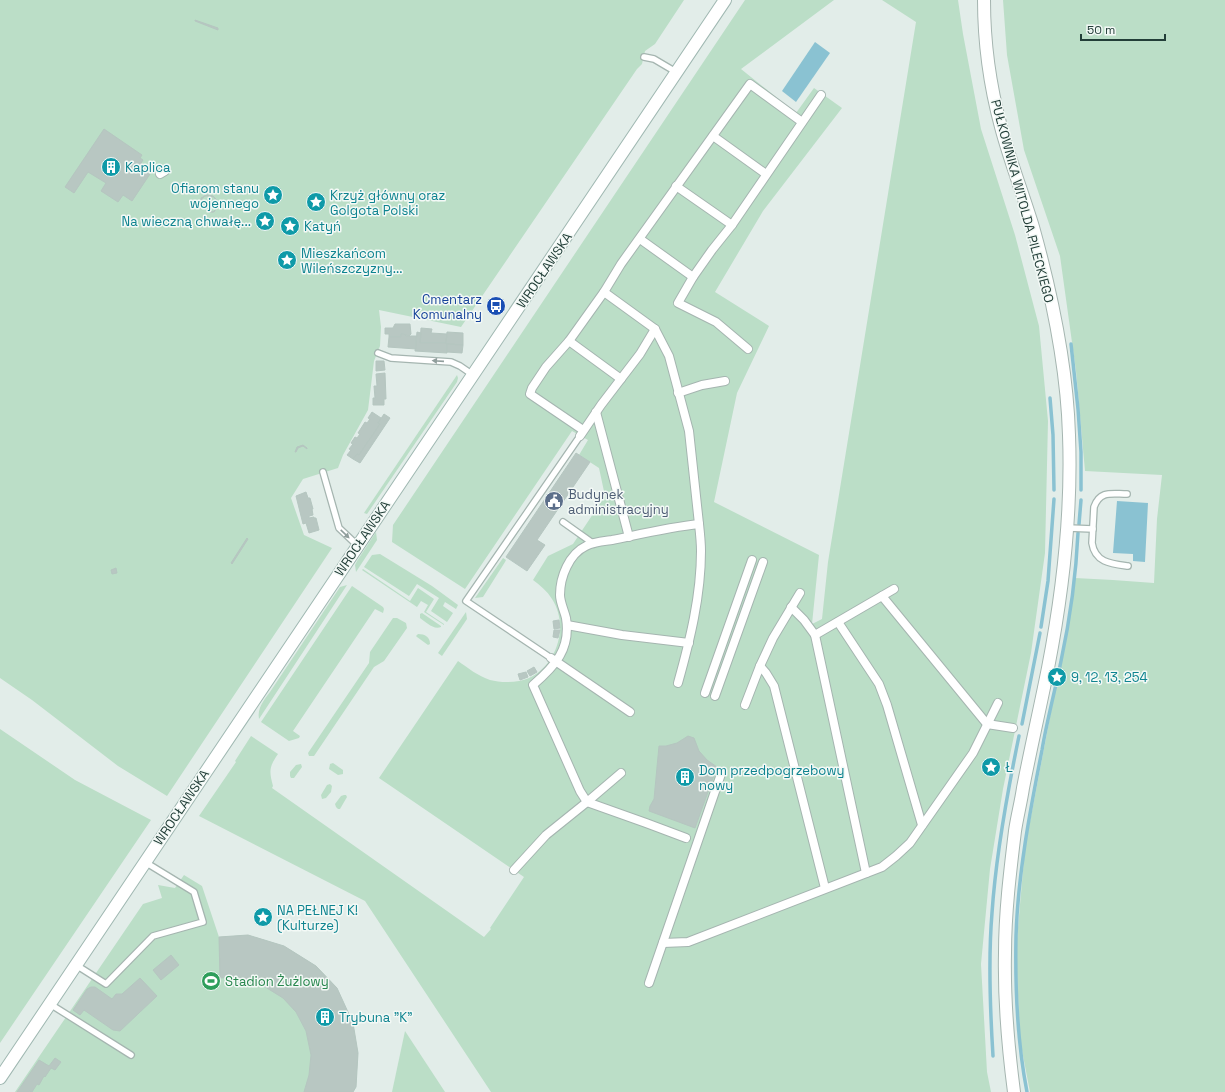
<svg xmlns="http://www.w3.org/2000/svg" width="1225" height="1092" font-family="'Space Grotesk',sans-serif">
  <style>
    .green { fill: #bbdec7 }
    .water { fill: #8ac2d2 }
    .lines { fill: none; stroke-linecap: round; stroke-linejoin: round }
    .stream { stroke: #8ac2d2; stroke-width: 3.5 }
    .building { fill: #b8c7c2; stroke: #b5c6c0 }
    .service-casing { stroke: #a5b5b0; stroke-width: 8 }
    .pedestrian-casing { stroke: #a5b5b0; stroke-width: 10 }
    .tertiary-casing { stroke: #a5b5b0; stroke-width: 14 }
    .secondary-casing { stroke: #a0b8b2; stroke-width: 14 }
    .service { stroke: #fff; stroke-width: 5.5 }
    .pedestrian { stroke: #fff; stroke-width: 8 }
    .tertiary { stroke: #fff; stroke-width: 12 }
    .secondary { stroke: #fff; stroke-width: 12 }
    .oneway { fill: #909e9c }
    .labels { text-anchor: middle; stroke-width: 3; stroke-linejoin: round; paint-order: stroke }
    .culture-label { font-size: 13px; fill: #0d838f; stroke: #f3f9f6; text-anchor: start }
    .street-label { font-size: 13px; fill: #223e38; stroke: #f3f9f6 }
    .transit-label { font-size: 13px; fill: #164399; stroke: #f3f9f6; text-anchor: end }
    .service-label { font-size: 13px; fill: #4e5e75; stroke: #f3f9f6; text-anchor: start }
    .leisure-label { font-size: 13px; fill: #27864d; stroke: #f3f9f6; text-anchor: start }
  </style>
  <rect width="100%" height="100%" fill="#e2ede9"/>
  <g class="green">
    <polygon points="0,0 684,0 655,44 645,51 642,64 637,69 461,327 379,310 381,327 380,346 374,361 368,410 343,455 338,468 303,479 291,498 304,535 332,548 167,796 118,766 32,700 0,678"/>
    <path d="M745,0H834L741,69L796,113L814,88L842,108L763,211L715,292L769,326L737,393L714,502L819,555L812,624L822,619L828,562L916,22L882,0H958L963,34L981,129L1015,235L1039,326L1048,421L1045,553L1031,653L1003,789L990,869L981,964L987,1072L991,1092H491L365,901L199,816L236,762L235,761L251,736L278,754C269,767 269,771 273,786L272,788L484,937L491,929L490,928L524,877L379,778L458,661C468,668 478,676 490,680C501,683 518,683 529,678C558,664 569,625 552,599C547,591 540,585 533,580L548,556L573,544L605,496L599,468L579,455L588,440L572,431L465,589L392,542L393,525Z"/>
    <polygon points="1003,0 1225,0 1225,1092 1030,1092 1020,1040 1016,950 1025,848 1054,696 1062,659 1075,578 1113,580 1154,583 1157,519 1162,475 1085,471 1076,371 1060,256 1024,150 1007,55"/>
    <polygon points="457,375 458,378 457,382 367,514 364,513"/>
    <polygon points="376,532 377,540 356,572 355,565 357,561"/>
    <polygon points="380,554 432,586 458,605 456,609 445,602 443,606 453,613 447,622 431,611 439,598 417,584 409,596 364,567 372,555"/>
    <polygon points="503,558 506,560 505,562 483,597 475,598"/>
    <polygon points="363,569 410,601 418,588 434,599 426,612 444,624 444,625 424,612 428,605 421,601 417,607 362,570"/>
    <path d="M347,585L259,719C257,708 264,700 270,692L340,587Z"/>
    <polygon points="352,586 383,607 384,609 383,613 375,609 293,731 300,736 299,738 289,741 261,722"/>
    <polygon points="466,612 467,619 442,656 438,653"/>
    <path d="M422,613L441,626V627C433,630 426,622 420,618V614Z"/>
    <polygon points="393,618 397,618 406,623 407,628 384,661 374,667 314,756 309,756 308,753 369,663 370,652"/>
    <path d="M418,634C425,634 430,637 430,644L428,645L417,637L416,636Z"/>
    <polygon points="0,729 75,780 151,820 0,1043"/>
    <polygon points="333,763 343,770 343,774 338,775 329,769 330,764"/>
    <polygon points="301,764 302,767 294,778 291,778 290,776 290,772 296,765"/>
    <polygon points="330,784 332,786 331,792 326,798 322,799 321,795 327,785"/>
    <polygon points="344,795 346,795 347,797 340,809 338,809 336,807 335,804 341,796"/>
    <polygon points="184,875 202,886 219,937 248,935 284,946 316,966 337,988 353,1023 358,1053 356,1087 353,1092 15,1092 143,904 162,898 158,885 175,888"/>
    <polygon points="405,1031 445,1092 392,1092"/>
  </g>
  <g class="water">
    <polygon points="815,42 830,53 796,102 782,91"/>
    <polygon points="1117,501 1148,503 1145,562 1133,561 1133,554 1113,553"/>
  </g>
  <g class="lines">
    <g class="stream">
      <polyline points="1071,344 1078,409 1081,452 1081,490"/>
      <polyline points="1050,398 1053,435 1054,490"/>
      <polyline points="1079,524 1081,500"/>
      <polyline points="1041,627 1048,581 1054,499"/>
      <polyline points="1022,724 1040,633"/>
      <path d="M993,1056C990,1008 988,960 992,913C996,853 1007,794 1019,736"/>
      <path d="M1027,1092C1017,1041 1015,988 1016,936C1018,873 1030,811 1042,750C1047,720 1055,691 1061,661C1070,619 1076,576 1078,533"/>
    </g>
  </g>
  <g class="building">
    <polygon points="195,20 218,28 218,30 195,21"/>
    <polygon points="104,129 142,155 140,158 143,160 141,163 144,165 142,169 150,174 132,201 123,195 118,202 101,191 106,183 88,172 74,193 65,187"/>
    <polygon points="207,195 209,195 213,196 217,200 218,205 217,207 214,212 210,212 207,209 207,207 209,205 210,206 209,206 208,208 209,211 213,212 216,209 217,203 214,197 209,196 204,196 203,198 202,198 202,202 205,204 207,202 208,204 204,205 201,202 201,198"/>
    <polygon points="395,324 410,324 411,334 409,336 401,334 401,337 389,337 389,334 385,334 385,328 393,328"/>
    <polygon points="421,328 432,329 431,333 447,334 446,343 420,343"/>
    <polygon points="417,332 421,333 420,343 446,343 447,344 447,353 415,351"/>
    <polygon points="447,332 463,333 463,345 446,344"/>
    <polygon points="401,334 404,334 406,336 416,336 416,349 388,347 389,337 401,337"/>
    <polygon points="447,344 463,345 462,353 447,352"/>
    <polygon points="376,361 384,361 385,370 376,371"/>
    <polygon points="385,373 386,399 384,399 384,405 373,405 373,398 375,398 374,386 377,386 376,374"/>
    <polygon points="372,412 381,418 378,423 380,424 359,455 357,454 353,459 347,455 351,450 349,449 353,444 351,443 355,437 357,438 360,434 358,433 365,422 367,423 370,419 368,418"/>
    <polygon points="384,414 390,418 360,463 353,459 357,454 359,455 380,424 378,423"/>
    <polygon points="303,445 307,448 307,449 303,446 298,448 296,452 295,452 297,447"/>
    <polygon points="576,453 590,462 537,540 545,545 527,571 506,557"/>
    <polygon points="306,492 308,498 310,498 313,509 312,509 313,515 309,516 309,518 314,517 314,518 316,518 319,530 309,533 306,523 303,524 296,496"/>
    <polygon points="247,538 248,539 232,564 231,563"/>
    <polygon points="116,568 117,573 112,574 111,570"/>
    <polygon points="559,620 560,628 554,629 553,621"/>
    <polygon points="554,630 560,630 558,638 553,637"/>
    <polygon points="534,667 537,672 530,676 527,671"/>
    <polygon points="526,672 528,677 520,680 518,674"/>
    <polygon points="688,736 694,738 699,751 707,760 717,767 695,828 649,811 650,806 654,799 659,746 666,746 677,743"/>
    <polygon points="248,935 284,946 316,966 337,988 353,1023 358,1053 356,1087 353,1092 304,1092 309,1075 311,1055 306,1031 296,1012 283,998 262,985 238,977 220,978 219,937"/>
    <polygon points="171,955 179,965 161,980 153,970"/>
    <polygon points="140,978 157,996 120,1031 113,1030 84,1010 80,1015 73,1010 87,989 91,987 95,987 112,999 116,994 122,994"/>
    <polygon points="55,1058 61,1062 55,1070 51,1068 45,1077 44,1076 39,1085 37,1084 32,1092 29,1091 29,1092 17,1092 39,1060 49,1066"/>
  </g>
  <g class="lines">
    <g class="service-casing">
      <g id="service">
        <polyline points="644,57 654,59 676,72"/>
        <polyline points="378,353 391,358 451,362 460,366 473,375"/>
        <polyline points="323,472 339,528 357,545"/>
        <path d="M1127,494C1112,494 1100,490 1094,507L1092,543C1095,563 1112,564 1128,566"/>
        <polyline points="563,522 594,544"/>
        <polyline points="1068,528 1093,529"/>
        <polyline points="551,658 466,601 580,436"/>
        <polyline points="76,965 106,984 153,936 203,922 194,892 145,862"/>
        <polyline points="50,1004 131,1055"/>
      </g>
    </g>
    <g class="pedestrian-casing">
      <g id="pedestrian">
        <polyline points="713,136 766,174"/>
        <polyline points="160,174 165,171"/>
        <polyline points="676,186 732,225"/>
        <polyline points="640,239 693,277"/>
        <polyline points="604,292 655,329 669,356 689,431 699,524"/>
        <polyline points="569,341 621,379"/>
        <polyline points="748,349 716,322 678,303 693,277 712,250 732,225 821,95"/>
        <polyline points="678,393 702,385 725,381"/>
        <polyline points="596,412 629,537"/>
        <polyline points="583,430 530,394 532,388 546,367 569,341 604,292 621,264 750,84 802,122"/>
        <polyline points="580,436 601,405 640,354 655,329"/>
        <polyline points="882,596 987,724 1013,728"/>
        <polyline points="791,607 804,620 815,635 894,589"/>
        <polyline points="838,622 879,684 887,705 922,825"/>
        <polyline points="567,625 622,635 689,643"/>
        <polyline points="815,635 866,873"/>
        <polyline points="551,658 630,712"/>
        <polyline points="760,666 766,673 774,686 825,888"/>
        <path d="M678,683C690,640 701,596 701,551C701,542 700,533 699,524C670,527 641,534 612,540C605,541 592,542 586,546C569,554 560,577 560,595C560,602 564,610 566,618C571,649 555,666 533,685L580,791L587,802L646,823L686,838"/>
        <polyline points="705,693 752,560"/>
        <polyline points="715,696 763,562"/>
        <polyline points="745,705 760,666 773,638 800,593"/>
        <polyline points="514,870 546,835 587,802 621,773"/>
        <polyline points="663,943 688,942 882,867 896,856 910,843 973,753 998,703"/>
        <polyline points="649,983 721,774"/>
      </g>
    </g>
    <g class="tertiary-casing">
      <path id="tertiary" d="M984,0C984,42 990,86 1001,127C1010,161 1023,194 1033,227C1052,295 1067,365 1069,435C1072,514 1063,591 1048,668C1040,708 1031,747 1023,788C1021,802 1017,817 1015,831C1010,872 1005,913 1005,953C1004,999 1008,1046 1014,1092"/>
    </g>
    <g class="secondary-casing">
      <polyline id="secondary" points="0,1078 725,0"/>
    </g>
    <use href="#service" class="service"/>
    <use href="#pedestrian" class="pedestrian"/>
    <use href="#tertiary" class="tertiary"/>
    <use href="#secondary" class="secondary"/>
  </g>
  <defs><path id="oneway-solid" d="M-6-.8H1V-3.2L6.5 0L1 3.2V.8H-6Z"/></defs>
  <g class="oneway">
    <use href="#oneway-solid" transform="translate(438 361) rotate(-176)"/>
    <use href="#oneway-solid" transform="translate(345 534) rotate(44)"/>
  </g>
  <defs>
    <g id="building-disc" transform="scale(1)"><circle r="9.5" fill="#0f9aa8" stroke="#f3f9f6"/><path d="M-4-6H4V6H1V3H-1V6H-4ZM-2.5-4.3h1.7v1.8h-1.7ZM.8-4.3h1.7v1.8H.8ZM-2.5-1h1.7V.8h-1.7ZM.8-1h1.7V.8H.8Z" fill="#fff"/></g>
    <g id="sight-disc" transform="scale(1)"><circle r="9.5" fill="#0f9aa8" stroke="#f3f9f6"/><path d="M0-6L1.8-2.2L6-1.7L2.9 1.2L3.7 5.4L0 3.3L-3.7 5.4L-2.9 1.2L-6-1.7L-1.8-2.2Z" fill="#fff"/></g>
    <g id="bus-disc" transform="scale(1)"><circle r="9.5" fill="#1a4fb4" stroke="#f3f9f6"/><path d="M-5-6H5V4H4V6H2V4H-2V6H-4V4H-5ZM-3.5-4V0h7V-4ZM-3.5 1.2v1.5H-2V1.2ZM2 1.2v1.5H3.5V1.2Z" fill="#fff"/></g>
    <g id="civic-disc" transform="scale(1)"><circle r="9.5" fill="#5c6f8a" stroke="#f3f9f6"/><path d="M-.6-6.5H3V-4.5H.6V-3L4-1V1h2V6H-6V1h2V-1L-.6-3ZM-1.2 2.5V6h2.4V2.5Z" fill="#fff"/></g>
    <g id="stadium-disc" transform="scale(1)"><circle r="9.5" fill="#2e9e5b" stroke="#f3f9f6"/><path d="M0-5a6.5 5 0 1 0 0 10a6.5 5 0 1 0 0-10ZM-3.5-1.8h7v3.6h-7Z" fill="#fff"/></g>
  </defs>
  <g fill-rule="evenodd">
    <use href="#building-disc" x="111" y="167"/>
    <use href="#sight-disc" x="273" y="195"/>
    <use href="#sight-disc" x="316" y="202"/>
    <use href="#sight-disc" x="265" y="221"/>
    <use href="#sight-disc" x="290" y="226"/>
    <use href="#sight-disc" x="287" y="260"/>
    <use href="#bus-disc" x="496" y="306"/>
    <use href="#civic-disc" x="554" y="501"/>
    <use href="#sight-disc" x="1057" y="677"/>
    <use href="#sight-disc" x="991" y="767"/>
    <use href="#building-disc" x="685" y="777"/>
    <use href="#sight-disc" x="263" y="917"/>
    <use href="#stadium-disc" x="211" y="981"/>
    <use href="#building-disc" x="325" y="1017"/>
  </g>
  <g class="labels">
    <g class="culture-label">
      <text x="125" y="172">Kaplica</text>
      <text x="259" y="193" text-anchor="end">Ofiarom stanu<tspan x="259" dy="15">wojennego</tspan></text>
      <text x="330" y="200">Krzyż główny oraz<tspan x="330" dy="15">Golgota Polski</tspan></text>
      <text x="251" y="226" text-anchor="end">Na wieczną chwałę...</text>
      <text x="304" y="231">Katyń</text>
      <text x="301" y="258">Mieszkańcom<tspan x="301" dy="15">Wileńszczyzny...</tspan></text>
      <text x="1071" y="682">9, 12, 13, 254</text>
      <text x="1005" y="772">Ł</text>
      <text x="699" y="775">Dom przedpogrzebowy<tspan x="699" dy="15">nowy</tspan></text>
      <text x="277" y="915">NA PEŁNEJ K!<tspan x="277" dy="15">(Kulturze)</tspan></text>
      <text x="339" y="1022">Trybuna "K"</text>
    </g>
    <g class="street-label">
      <text transform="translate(1023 201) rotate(75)" y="5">PUŁKOWNIKA WITOLDA PILECKIEGO</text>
      <text transform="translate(544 270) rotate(-56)" y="5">WROCŁAWSKA</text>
      <text transform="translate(362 538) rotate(-56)" y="5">WROCŁAWSKA</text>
      <text transform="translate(181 807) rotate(-56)" y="5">WROCŁAWSKA</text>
    </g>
    <g class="transit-label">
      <text x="482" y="304">Cmentarz<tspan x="482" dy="15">Komunalny</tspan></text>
    </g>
    <g class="service-label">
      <text x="568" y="499">Budynek<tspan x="568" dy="15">administracyjny</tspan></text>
    </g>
    <g class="leisure-label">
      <text x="225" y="986">Stadion Żużlowy</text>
    </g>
  </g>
  <path d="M1081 34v6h84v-6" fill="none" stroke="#223e38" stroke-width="2"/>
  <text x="1087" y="34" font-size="12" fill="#223e38" stroke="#f3f9f6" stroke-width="3" paint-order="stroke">50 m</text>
</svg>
